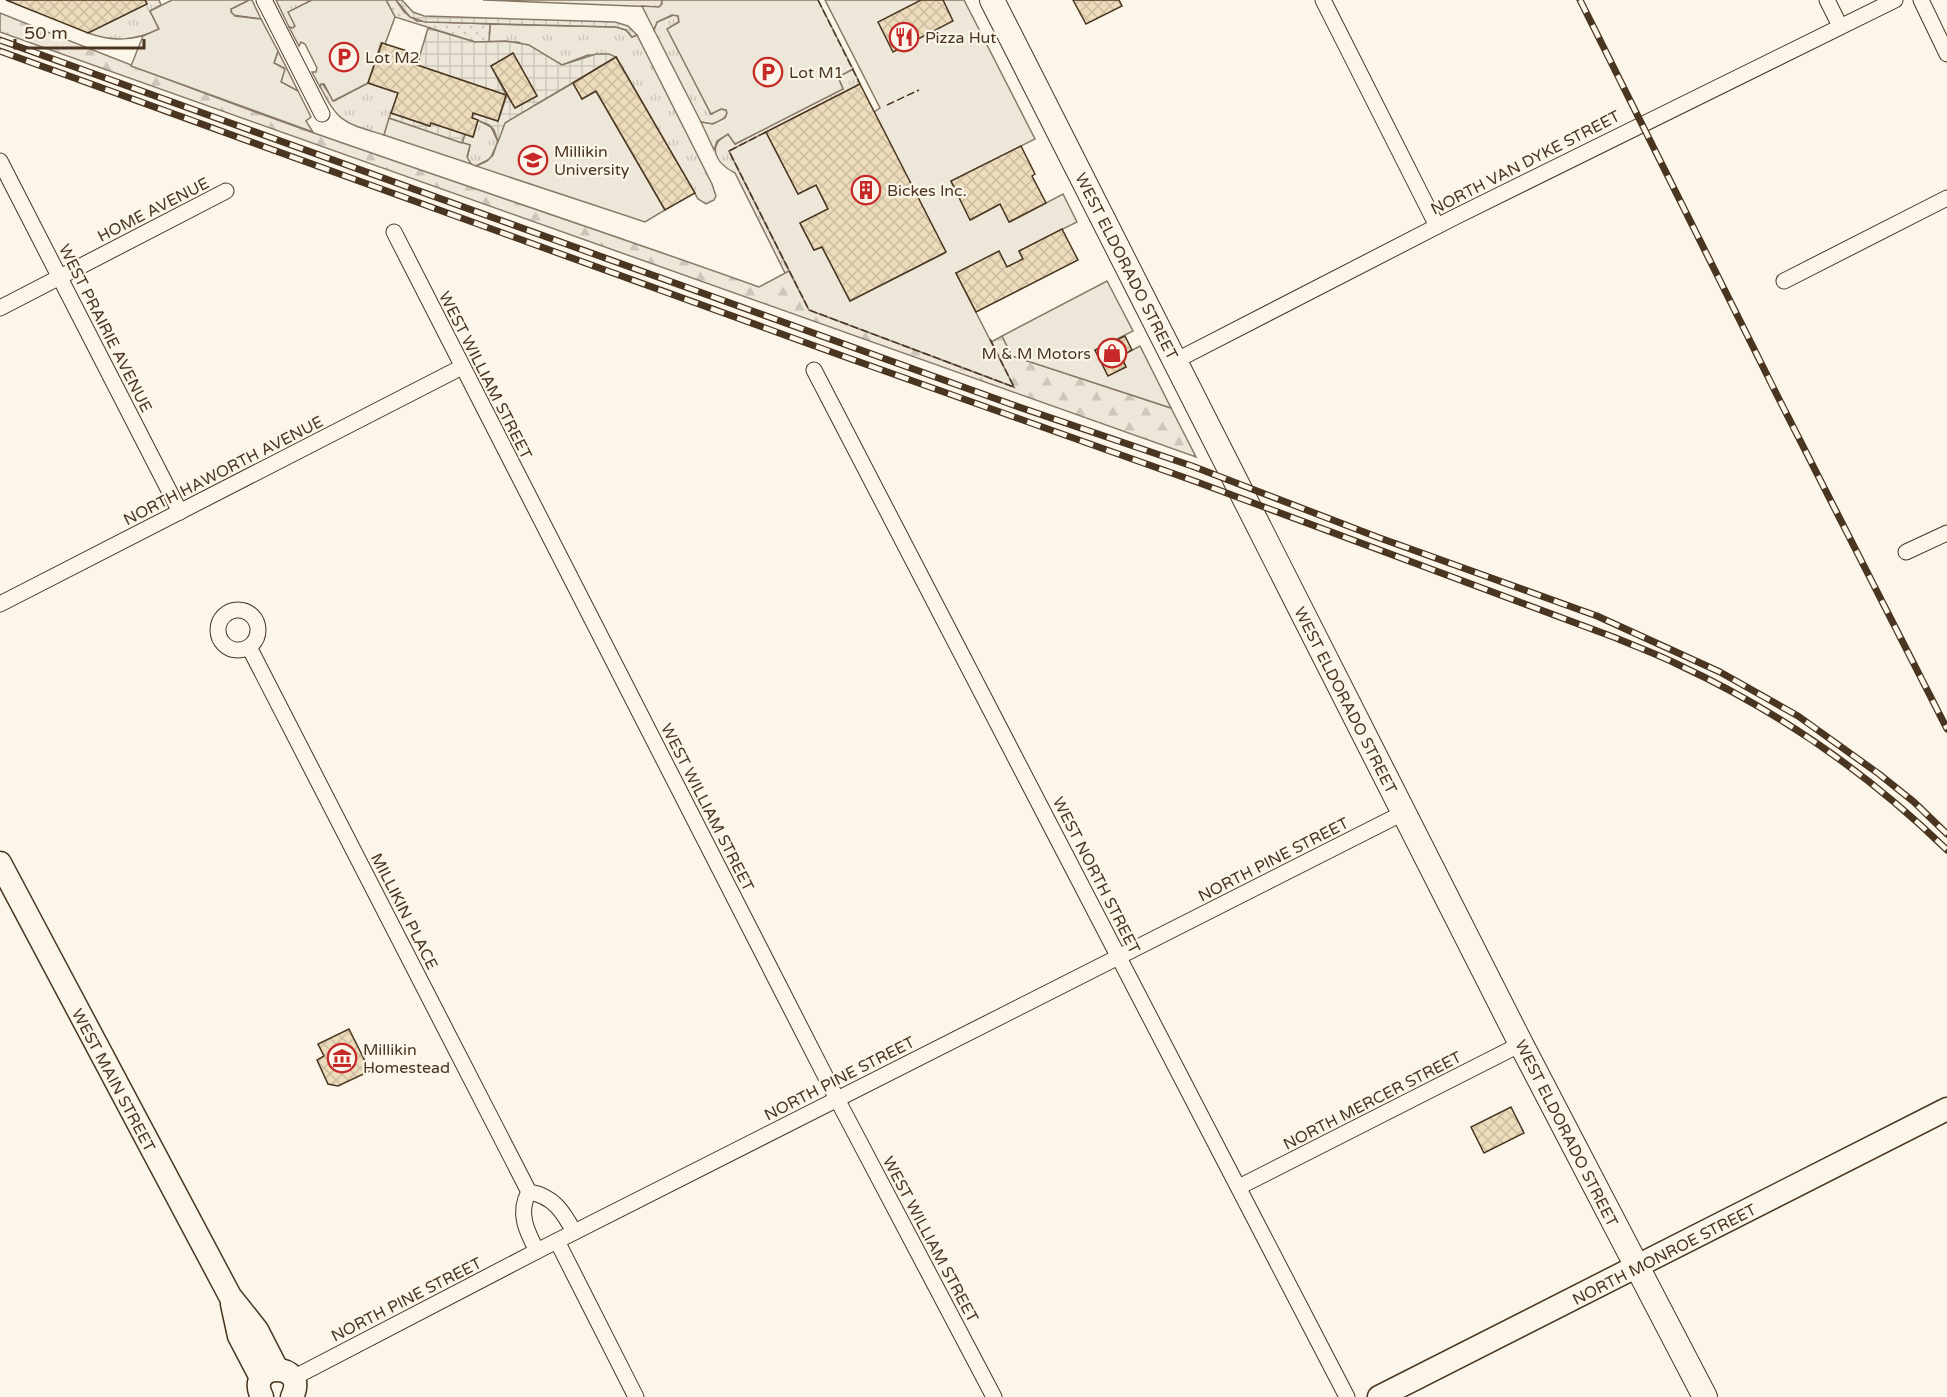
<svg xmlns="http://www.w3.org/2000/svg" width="1947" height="1397" font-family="'Varela Round',sans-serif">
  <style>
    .grass { fill: url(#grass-tufts); stroke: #887966; stroke-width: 1.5 }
    .forest { fill: url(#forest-firs); stroke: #887966; stroke-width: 1.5 }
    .garden { fill: url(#garden-dots); stroke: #887966; stroke-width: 1.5 }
    .parking { fill: #ede7d9; stroke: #887966; stroke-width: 1.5 }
    .plaza { fill: url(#plaza-grid); stroke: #887966; stroke-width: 1.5 }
    .building { fill: url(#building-cross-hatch); stroke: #4a3520; stroke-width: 1.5 }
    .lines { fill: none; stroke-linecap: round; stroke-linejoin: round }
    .street-casing { stroke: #4a3520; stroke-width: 17 }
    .secondary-casing { stroke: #4a3520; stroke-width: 25 }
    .primary-casing { stroke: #4a3520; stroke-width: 26 }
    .street { stroke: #fbf6e9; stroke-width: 15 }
    .secondary { stroke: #fbf6e9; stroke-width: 22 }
    .primary { stroke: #fbf6e9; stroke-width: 24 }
    .rail-casing { stroke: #4a3520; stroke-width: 7 }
    .rail { stroke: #fbf6e9; stroke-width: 4.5; stroke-dasharray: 14; stroke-linecap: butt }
    .fence { stroke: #4a3520; stroke-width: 1.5; stroke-dasharray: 8 3; stroke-linecap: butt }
    .labels { text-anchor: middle; stroke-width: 4.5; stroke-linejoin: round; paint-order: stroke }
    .poi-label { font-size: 16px; fill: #4a3520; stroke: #fbf6e9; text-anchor: start }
    .street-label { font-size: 16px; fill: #4a3520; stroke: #fbf6e9 }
  </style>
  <defs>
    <pattern id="grass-tufts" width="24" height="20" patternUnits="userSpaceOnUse" patternTransform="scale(1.5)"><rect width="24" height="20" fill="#ede6d9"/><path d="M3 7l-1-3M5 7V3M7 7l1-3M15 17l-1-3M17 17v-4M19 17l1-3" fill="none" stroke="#cdc6ba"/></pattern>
    <pattern id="forest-firs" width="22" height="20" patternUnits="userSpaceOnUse" patternTransform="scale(1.5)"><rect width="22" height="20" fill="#ede6d9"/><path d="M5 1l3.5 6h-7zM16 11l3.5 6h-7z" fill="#cdc6ba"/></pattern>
    <pattern id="garden-dots" width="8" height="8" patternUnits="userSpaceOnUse" patternTransform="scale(1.5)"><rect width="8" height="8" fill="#ede6d9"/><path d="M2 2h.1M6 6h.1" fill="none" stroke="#cdc6ba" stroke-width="1.8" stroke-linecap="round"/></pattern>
    <pattern id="plaza-grid" width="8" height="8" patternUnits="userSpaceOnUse" patternTransform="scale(1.5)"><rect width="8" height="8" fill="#ede7d9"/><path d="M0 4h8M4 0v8" fill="none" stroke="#cdc7ba"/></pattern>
    <pattern id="building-cross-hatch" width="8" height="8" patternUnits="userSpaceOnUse" patternTransform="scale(1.5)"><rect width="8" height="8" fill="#ecdcbc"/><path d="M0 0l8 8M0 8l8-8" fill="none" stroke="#ccbda1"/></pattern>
  </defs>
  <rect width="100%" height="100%" fill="#fbf6e9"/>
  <g class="grass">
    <path d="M145,0H159L161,5L150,11L159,29C135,41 113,42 88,33L147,4Z"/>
    <polygon points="249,0 252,0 261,19 232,15 231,9"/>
    <polygon points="276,0 312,0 289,12 295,26 292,28 289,27"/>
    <polygon points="483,0 662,0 661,6 657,7"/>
    <path d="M676,14L678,16L679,22L668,29L711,114L721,109L726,110L727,113C724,123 710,126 701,122L654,30L657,22Z"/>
    <polygon points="490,24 616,27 626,30 632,37 637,35 712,184 716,196 714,200 706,204 698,199 616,57 588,55 562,65 518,42 489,43"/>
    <polygon points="278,51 298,91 281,82 284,68 274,63"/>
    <path d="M853,69L860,84L729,151L789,271L785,273L735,173C717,164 705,146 728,134L735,144L843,89L838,77Z"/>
    <path d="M322,83L334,101L368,83L398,93L384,135C346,123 338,124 320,86Z"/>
    <polygon points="478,120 491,127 498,142 490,159 476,166 471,164 467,159 470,145 462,143 465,134 473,137"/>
  </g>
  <path class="forest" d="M0,13C104,55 208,96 314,133C462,185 611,234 759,287L789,271L809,310L1014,387L991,342L1002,336L1012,356L1171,408L1196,457L0,32Z"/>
  <polygon class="garden" points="386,0 396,0 404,12 417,21 490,24 489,43 475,42 395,17"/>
  <g class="parking">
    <polygon points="172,0 249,0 231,9 231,12 235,16 261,19 278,51 274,63 285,69 281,82 298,91 311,117 306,121 313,132 131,66 143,36 159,29 150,11"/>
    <polygon points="312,0 386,0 395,17 385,44 381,43 368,83 333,101 324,84 321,84 320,87 312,72 316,72 317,68 305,44 301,42 299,46 289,27 293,28 295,26 288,12"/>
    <polygon points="662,0 818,0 853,69 838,77 843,89 735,144 728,134 717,141 714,150 701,122 713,124 725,118 727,113 726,110 721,109 711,114 667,29 679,22 678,16 672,15 657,22 654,30 642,6 659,7 662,4"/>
    <polygon points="825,0 964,0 1035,139 951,181 971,220 1000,204 1010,222 1063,194 1077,222 1019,251 1023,259 1007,267 999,252 956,273 1014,387 809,310 729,151 766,132 798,194 816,185 828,209 800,223 814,250 822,247 850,301 945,253 874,112 880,108"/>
    <polygon points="573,83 582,99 596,91 665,210 645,222 476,166 487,161 493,155 504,123"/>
    <polygon points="389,118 470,145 467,157 471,164 384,135"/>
    <polygon points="1107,281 1133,331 1095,350 1108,375 1126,367 1121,356 1140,346 1171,408 1012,356 1002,336"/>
  </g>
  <g class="plaza">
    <polygon points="396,0 402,0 413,12 424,16 615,22 628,26 637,35 632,37 626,30 616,27 425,22 410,17"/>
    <polygon points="428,28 475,42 506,41 529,45 562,65 596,54 609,54 616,57 505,123 498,142 494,130 489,125 472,118 473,113 498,121 507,95 515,108 537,96 513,53 491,66 506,95 417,65"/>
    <polygon points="391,113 429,126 431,123 465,134 462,143 389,118"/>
  </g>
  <g class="building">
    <polygon points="6,0 145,0 147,4 88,33"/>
    <polygon points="921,0 943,0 953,21 893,52 878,22"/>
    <polygon points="1073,0 1119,0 1122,6 1086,24"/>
    <polygon points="382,43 420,55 417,65 506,95 498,121 473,113 472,118 478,120 473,137 431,123 430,126 391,113 398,93 368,83"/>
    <polygon points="513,53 537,96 515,108 491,66"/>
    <polygon points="616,57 695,193 665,210 596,91 582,99 573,83"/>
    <polygon points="860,84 946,252 850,301 822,247 814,250 800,223 828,209 816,185 798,194 766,132"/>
    <polygon points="1021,146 1035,174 1032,176 1046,203 1009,222 1000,204 970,220 951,181"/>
    <polygon points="1062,229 1078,260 976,312 956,273 999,251 1007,267 1023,259 1019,251"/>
    <polygon points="1125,336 1132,350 1121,356 1126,367 1108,376 1095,350"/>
    <polygon points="349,1029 370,1071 338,1086 328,1084 317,1060 324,1056 318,1044"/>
    <polygon points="1511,1107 1524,1133 1484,1153 1471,1127"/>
  </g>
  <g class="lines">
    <g class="street-casing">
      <g id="street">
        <polyline points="264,0 322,114"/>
        <polyline points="1323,0 1437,226"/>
        <polyline points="1827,0 1840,26"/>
        <polyline points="1921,0 1947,54"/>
        <polyline points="0,161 180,512"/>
        <polyline points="394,232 837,1099 994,1397"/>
        <polyline points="1784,281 1947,198"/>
        <polyline points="0,308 226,191"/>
        <polyline points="1175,361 1455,217 1895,0"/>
        <polyline points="814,370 1347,1397"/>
        <polyline points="1906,552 1947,533"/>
        <polyline points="0,604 462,367"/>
        <circle cx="238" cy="630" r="20"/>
        <polyline points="249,647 529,1192"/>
        <polyline points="1239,1187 1521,1044"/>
        <path d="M529,1192C553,1196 563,1211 574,1232"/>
        <path d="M529,1192C517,1213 527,1232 537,1251"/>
        <polyline points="557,1241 636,1397"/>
        <polyline points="293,1378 537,1251 1403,813"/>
      </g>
    </g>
    <g class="secondary-casing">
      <g id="secondary">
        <polyline points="0,863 230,1296 257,1330 277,1369"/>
        <polyline points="232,1304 239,1336 261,1378"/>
        <path d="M262,1397C244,1361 310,1361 292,1397"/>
        <polyline points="1379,1397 1947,1109"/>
      </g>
    </g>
    <g class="primary-casing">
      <polyline id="primary" points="992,0 1521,1044 1705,1397"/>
    </g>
    <use href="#street" class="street"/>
    <use href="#secondary" class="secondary"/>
    <use href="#primary" class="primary"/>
    <g class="rail-casing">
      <g id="rail">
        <polyline points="1580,0 1780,401 1947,729"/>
        <polyline points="0,40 1016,406 1192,466 1377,537 1597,616 1720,672 1798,716 1879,774 1914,802 1947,834"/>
        <path d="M0,51L837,354L1197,482L1616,638C1637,647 1659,655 1679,665C1778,711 1869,774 1947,850"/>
      </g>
    </g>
    <use href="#rail" class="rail"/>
    <g class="fence">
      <polyline points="818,0 860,84"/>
      <polyline points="887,105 919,90"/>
      <polyline points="766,132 729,151 809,310 1014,387 989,337"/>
    </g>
  </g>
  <defs>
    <g id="restaurant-ring" transform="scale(1.5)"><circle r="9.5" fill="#fbf6e9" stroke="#c62828" stroke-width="1.5"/><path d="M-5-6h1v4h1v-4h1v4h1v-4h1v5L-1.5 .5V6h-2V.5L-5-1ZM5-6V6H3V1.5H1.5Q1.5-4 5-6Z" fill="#c62828"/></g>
    <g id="parking-ring" transform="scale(1.5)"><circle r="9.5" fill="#fbf6e9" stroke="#c62828" stroke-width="1.5"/><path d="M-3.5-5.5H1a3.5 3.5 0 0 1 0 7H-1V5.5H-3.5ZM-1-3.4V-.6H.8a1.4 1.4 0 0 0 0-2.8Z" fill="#c62828"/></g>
    <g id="university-ring" transform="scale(1.5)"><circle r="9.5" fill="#fbf6e9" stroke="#c62828" stroke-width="1.5"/><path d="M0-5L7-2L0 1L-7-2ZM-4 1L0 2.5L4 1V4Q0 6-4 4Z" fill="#c62828"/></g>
    <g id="building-ring" transform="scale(1.5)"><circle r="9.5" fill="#fbf6e9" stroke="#c62828" stroke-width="1.5"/><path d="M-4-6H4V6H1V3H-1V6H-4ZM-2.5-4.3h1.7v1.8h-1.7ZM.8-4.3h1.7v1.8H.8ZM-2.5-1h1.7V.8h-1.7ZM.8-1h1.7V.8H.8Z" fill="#c62828"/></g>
    <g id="shop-ring" transform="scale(1.5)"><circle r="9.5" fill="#fbf6e9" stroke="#c62828" stroke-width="1.5"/><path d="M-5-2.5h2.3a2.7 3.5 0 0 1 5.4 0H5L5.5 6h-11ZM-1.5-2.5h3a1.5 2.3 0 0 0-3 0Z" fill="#c62828"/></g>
    <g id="museum-ring" transform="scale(1.5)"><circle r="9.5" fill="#fbf6e9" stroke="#c62828" stroke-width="1.5"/><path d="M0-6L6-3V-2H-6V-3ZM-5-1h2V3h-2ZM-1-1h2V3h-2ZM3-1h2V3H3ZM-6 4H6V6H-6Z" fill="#c62828"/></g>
  </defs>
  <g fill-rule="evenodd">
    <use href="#restaurant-ring" x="904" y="37"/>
    <use href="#parking-ring" x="344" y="57"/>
    <use href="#parking-ring" x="768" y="72"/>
    <use href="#university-ring" x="533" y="160"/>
    <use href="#building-ring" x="866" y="190"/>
    <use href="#shop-ring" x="1112" y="353"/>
    <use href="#museum-ring" x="342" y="1058"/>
  </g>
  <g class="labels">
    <g class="poi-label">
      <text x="925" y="43">Pizza Hut</text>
      <text x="365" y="63">Lot M2</text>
      <text x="789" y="78">Lot M1</text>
      <text x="554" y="157">Millikin<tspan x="554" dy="18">University</tspan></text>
      <text x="887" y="196">Bickes Inc.</text>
      <text x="1091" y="359" text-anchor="end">M &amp; M Motors</text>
      <text x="363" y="1055">Millikin<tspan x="363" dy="18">Homestead</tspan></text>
    </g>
    <g class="street-label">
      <text transform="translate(1525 162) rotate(-27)" y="6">NORTH VAN DYKE STREET</text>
      <text transform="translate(153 209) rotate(-27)" y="6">HOME AVENUE</text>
      <text transform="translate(1127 266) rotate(63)" y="6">WEST ELDORADO STREET</text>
      <text transform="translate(106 328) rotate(63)" y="6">WEST PRAIRIE AVENUE</text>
      <text transform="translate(486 375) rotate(63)" y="6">WEST WILLIAM STREET</text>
      <text transform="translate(223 470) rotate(-27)" y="6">NORTH HAWORTH AVENUE</text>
      <text transform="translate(1346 700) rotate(63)" y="6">WEST ELDORADO STREET</text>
      <text transform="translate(708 807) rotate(63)" y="6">WEST WILLIAM STREET</text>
      <text transform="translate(1273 859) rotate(-27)" y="6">NORTH PINE STREET</text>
      <text transform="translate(1097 875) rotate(63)" y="6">WEST NORTH STREET</text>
      <text transform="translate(405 911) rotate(63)" y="6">MILLIKIN PLACE</text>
      <text transform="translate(839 1078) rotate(-27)" y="6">NORTH PINE STREET</text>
      <text transform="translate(114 1080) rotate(62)" y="6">WEST MAIN STREET</text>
      <text transform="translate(1372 1100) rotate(-27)" y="6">NORTH MERCER STREET</text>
      <text transform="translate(1567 1133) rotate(63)" y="6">WEST ELDORADO STREET</text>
      <text transform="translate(931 1239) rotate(62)" y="6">WEST WILLIAM STREET</text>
      <text transform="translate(1664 1254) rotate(-27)" y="6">NORTH MONROE STREET</text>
      <text transform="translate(406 1299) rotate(-27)" y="6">NORTH PINE STREET</text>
    </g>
  </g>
  <path d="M15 39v9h129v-9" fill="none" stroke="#4a3520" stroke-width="3"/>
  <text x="24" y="39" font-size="18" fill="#4a3520" stroke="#fbf6e9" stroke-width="4.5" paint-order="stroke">50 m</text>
</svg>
